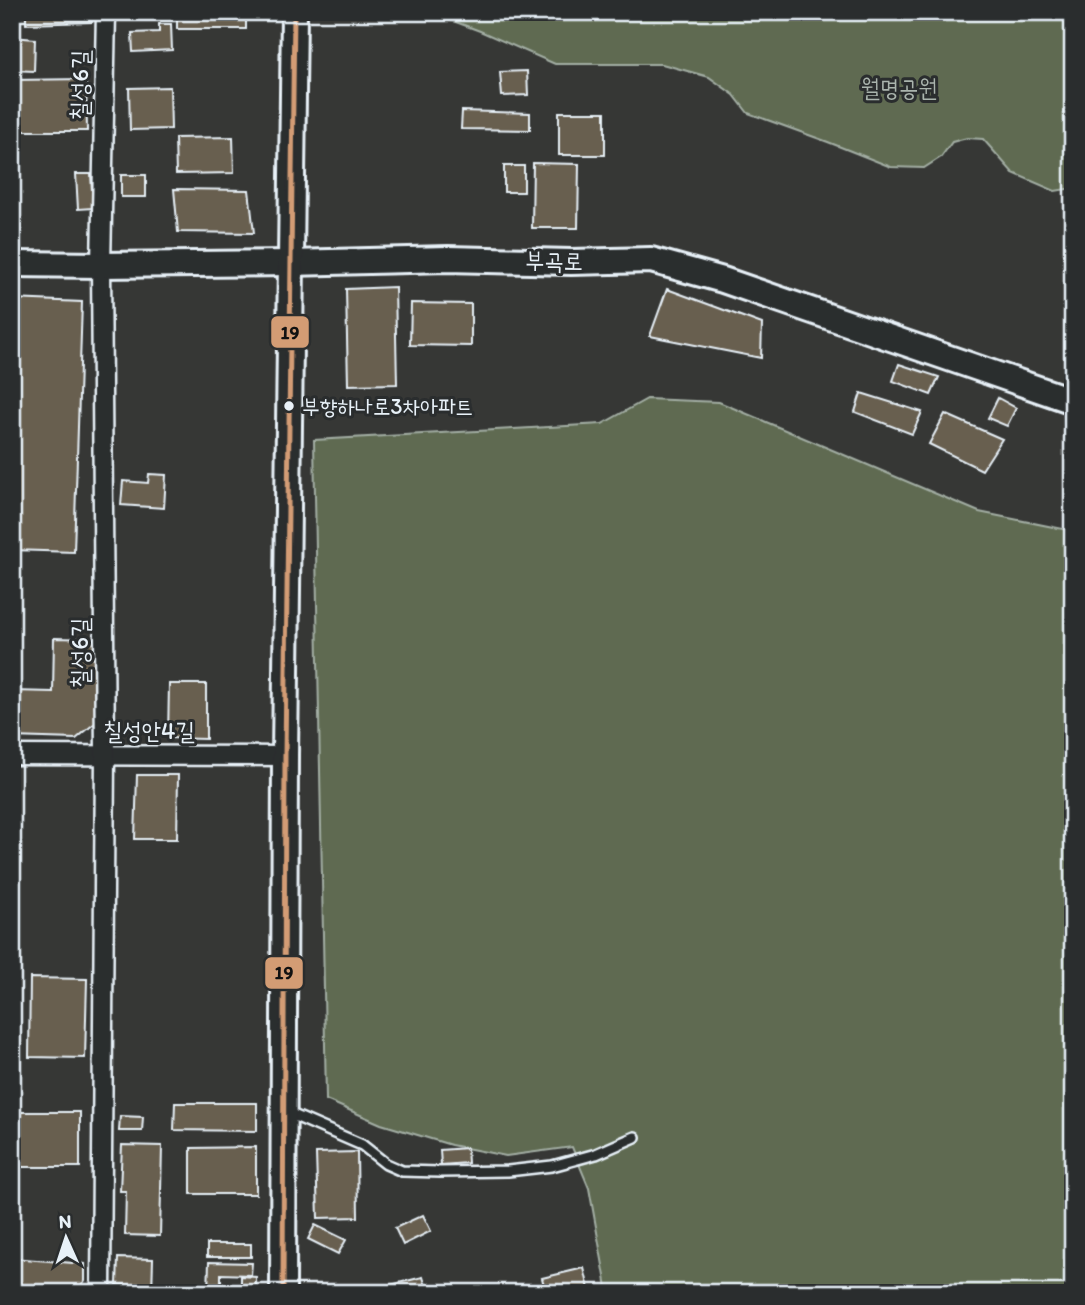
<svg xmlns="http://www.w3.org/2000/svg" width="1085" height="1305" font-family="Itim,'Poor Story',sans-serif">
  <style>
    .green { fill: #5e6a51; stroke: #a3aea4; stroke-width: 2 }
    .building { fill: #685e4f; stroke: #e8f1f8; stroke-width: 2 }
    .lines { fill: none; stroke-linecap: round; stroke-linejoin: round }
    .lane-casing { stroke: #e8f1f8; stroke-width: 14 }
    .street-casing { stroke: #e8f1f8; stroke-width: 23 }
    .secondary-casing { stroke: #e8f1f8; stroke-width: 30 }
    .lane { stroke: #2a2d2e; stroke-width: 9 }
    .street { stroke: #2a2d2e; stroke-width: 18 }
    .secondary { stroke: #2a2d2e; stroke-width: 24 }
    .bus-1-casing { stroke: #2a2d2e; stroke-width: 10 }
    .bus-1 { stroke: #d39c74; stroke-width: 5 }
    .bus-dot { fill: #e8f1f8; stroke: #2a2d2e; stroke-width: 2.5 }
    .labels { text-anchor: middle; stroke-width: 6; stroke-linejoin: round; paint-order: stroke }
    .bus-label { font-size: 22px; fill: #e8f1f8; stroke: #2a2d2e; text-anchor: start }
    .street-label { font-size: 24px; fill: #e8f1f8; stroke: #2a2d2e }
    .park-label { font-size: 24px; fill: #aab4ad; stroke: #2a2d2e }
    .line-badge { stroke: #2a2d2e; stroke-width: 2.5 }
    .pale-badge-label { font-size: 19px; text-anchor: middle; font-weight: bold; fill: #111 }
  </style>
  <rect width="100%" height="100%" fill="#363735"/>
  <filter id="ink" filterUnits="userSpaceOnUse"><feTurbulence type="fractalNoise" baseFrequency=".0143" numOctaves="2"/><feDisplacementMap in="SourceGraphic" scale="14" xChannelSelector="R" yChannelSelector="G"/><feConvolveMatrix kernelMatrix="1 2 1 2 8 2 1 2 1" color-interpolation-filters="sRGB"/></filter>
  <g filter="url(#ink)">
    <g class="green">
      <polygon points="429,12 1073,12 1073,188 1055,191 1013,173 983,139 967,138 952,142 941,157 924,168 891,167 828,142 748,113 734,95 709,77 662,64 555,64 480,31"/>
      <polygon points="647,399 719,402 979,512 1073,531 1073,1293 608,1293 589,1188 572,1147 506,1156 451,1145 381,1124 326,1100 314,440 602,424"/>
    </g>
    <g class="building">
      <polygon points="26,12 92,12 92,22 26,24"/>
      <rect x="177" y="12" width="69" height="17"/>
      <polygon points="159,24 171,24 172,50 133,52 132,33 159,32"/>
      <polygon points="12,37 35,39 34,71 12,70"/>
      <polygon points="527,71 528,95 502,96 500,72"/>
      <polygon points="86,79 87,131 12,131 12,80"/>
      <polygon points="170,87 171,129 130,130 129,88"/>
      <polygon points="462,111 530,113 530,130 461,129"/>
      <rect x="559" y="112" width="46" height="43"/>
      <polygon points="233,137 234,173 176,174 175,138"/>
      <polygon points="533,163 579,164 578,228 532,228"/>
      <rect x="504" y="166" width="20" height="26"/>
      <polygon points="76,174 91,174 93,208 78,209"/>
      <rect x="121" y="175" width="25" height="22"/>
      <polygon points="174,189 249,190 254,233 178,232"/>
      <polygon points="395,287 397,384 348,385 346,289"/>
      <polygon points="667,289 762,324 761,358 650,336"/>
      <polygon points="12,299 82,302 74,552 12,550"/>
      <polygon points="411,303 471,304 471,346 410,345"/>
      <polygon points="899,364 939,377 931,395 893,381"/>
      <polygon points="861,393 922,412 912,434 855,412"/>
      <polygon points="998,398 1016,408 1007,426 988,418"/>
      <polygon points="945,414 1002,439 982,470 929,444"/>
      <polygon points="149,474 166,475 164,508 121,505 123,481 148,483"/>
      <polygon points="54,638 97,639 95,723 76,739 12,737 12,691 53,692"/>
      <polygon points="169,684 206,684 206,739 168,738"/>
      <polygon points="137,775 178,775 177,839 135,839"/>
      <polygon points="30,978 87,979 85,1058 29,1057"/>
      <polygon points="175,1103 257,1103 257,1131 174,1130"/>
      <polygon points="16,1112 80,1112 80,1167 12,1167 12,1140 16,1140"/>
      <polygon points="120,1116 143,1117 142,1131 119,1131"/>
      <polygon points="122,1145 162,1146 160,1236 125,1235 126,1191 120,1191"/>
      <polygon points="256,1147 256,1194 191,1194 191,1148"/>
      <polygon points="467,1148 468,1163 441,1165 440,1150"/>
      <polygon points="357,1152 358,1217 318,1218 316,1153"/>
      <polygon points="423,1215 431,1231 403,1245 395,1228"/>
      <polygon points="315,1225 346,1240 338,1254 308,1239"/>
      <rect x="207" y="1244" width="44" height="13"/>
      <polygon points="12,1258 85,1264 85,1281 72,1293 12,1293"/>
      <polygon points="118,1258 153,1259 152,1293 129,1293 130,1285 117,1285"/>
      <polygon points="209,1262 252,1263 251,1275 221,1274 221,1292 208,1292"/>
      <polygon points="584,1268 590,1293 546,1293 542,1278"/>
      <polygon points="241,1276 256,1277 256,1293 241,1293"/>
      <polygon points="423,1277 428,1293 375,1293 374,1289"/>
    </g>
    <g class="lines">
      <g class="lane-casing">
        <polyline id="lane" points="286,1112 362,1145 386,1164 402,1171 440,1172 508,1171 552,1166 596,1154 635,1137"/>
      </g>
      <g class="street-casing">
        <g id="street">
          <polyline points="12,755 285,756"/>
          <polyline points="101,1293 105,755 101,265 106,12"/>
        </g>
      </g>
      <g class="secondary-casing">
        <g id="secondary">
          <polyline points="12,264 101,265 290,263 448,259 571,262 651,260 723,280 1073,401"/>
          <polyline points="283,1293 285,756 294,12"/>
        </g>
      </g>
      <use href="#lane" class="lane"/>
      <use href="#street" class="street"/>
      <use href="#secondary" class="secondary"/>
      <g class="bus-1-casing">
        <polyline id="bus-1" points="283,1293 285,756 294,12"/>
      </g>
      <use href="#bus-1" class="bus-1"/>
    </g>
  </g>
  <circle class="bus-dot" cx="289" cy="406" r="6"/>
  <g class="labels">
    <g class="bus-label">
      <text x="302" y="414">부향하나로3차아파트</text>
    </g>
    <g class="street-label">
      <text transform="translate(80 85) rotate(-89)" y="8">칠성6길</text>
      <text transform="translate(554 261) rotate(1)" y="8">부곡로</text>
      <text transform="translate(80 653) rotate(-90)" y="8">칠성6길</text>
      <text x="149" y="739">칠성안4길</text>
    </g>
    <g class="park-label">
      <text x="899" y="96">월명공원</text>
    </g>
  </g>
  <g class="line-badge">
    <rect x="270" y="315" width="40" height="34" rx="7" fill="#d39c74"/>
    <rect x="264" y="956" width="40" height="34" rx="7" fill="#d39c74"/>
  </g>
  <g class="pale-badge-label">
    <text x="290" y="339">19</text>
    <text x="284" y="979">19</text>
  </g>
  <rect width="1085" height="1305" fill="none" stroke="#2a2d2e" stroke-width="42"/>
  <rect x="21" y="21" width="1043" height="1263" fill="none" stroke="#e8f1f8" stroke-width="2.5" filter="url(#ink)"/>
  <g transform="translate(66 1238) rotate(357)" stroke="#2a2d2e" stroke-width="5" paint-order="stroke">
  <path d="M0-5L12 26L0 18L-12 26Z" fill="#e8f1f8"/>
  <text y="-10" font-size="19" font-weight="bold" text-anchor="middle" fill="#e8f1f8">N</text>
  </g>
</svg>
